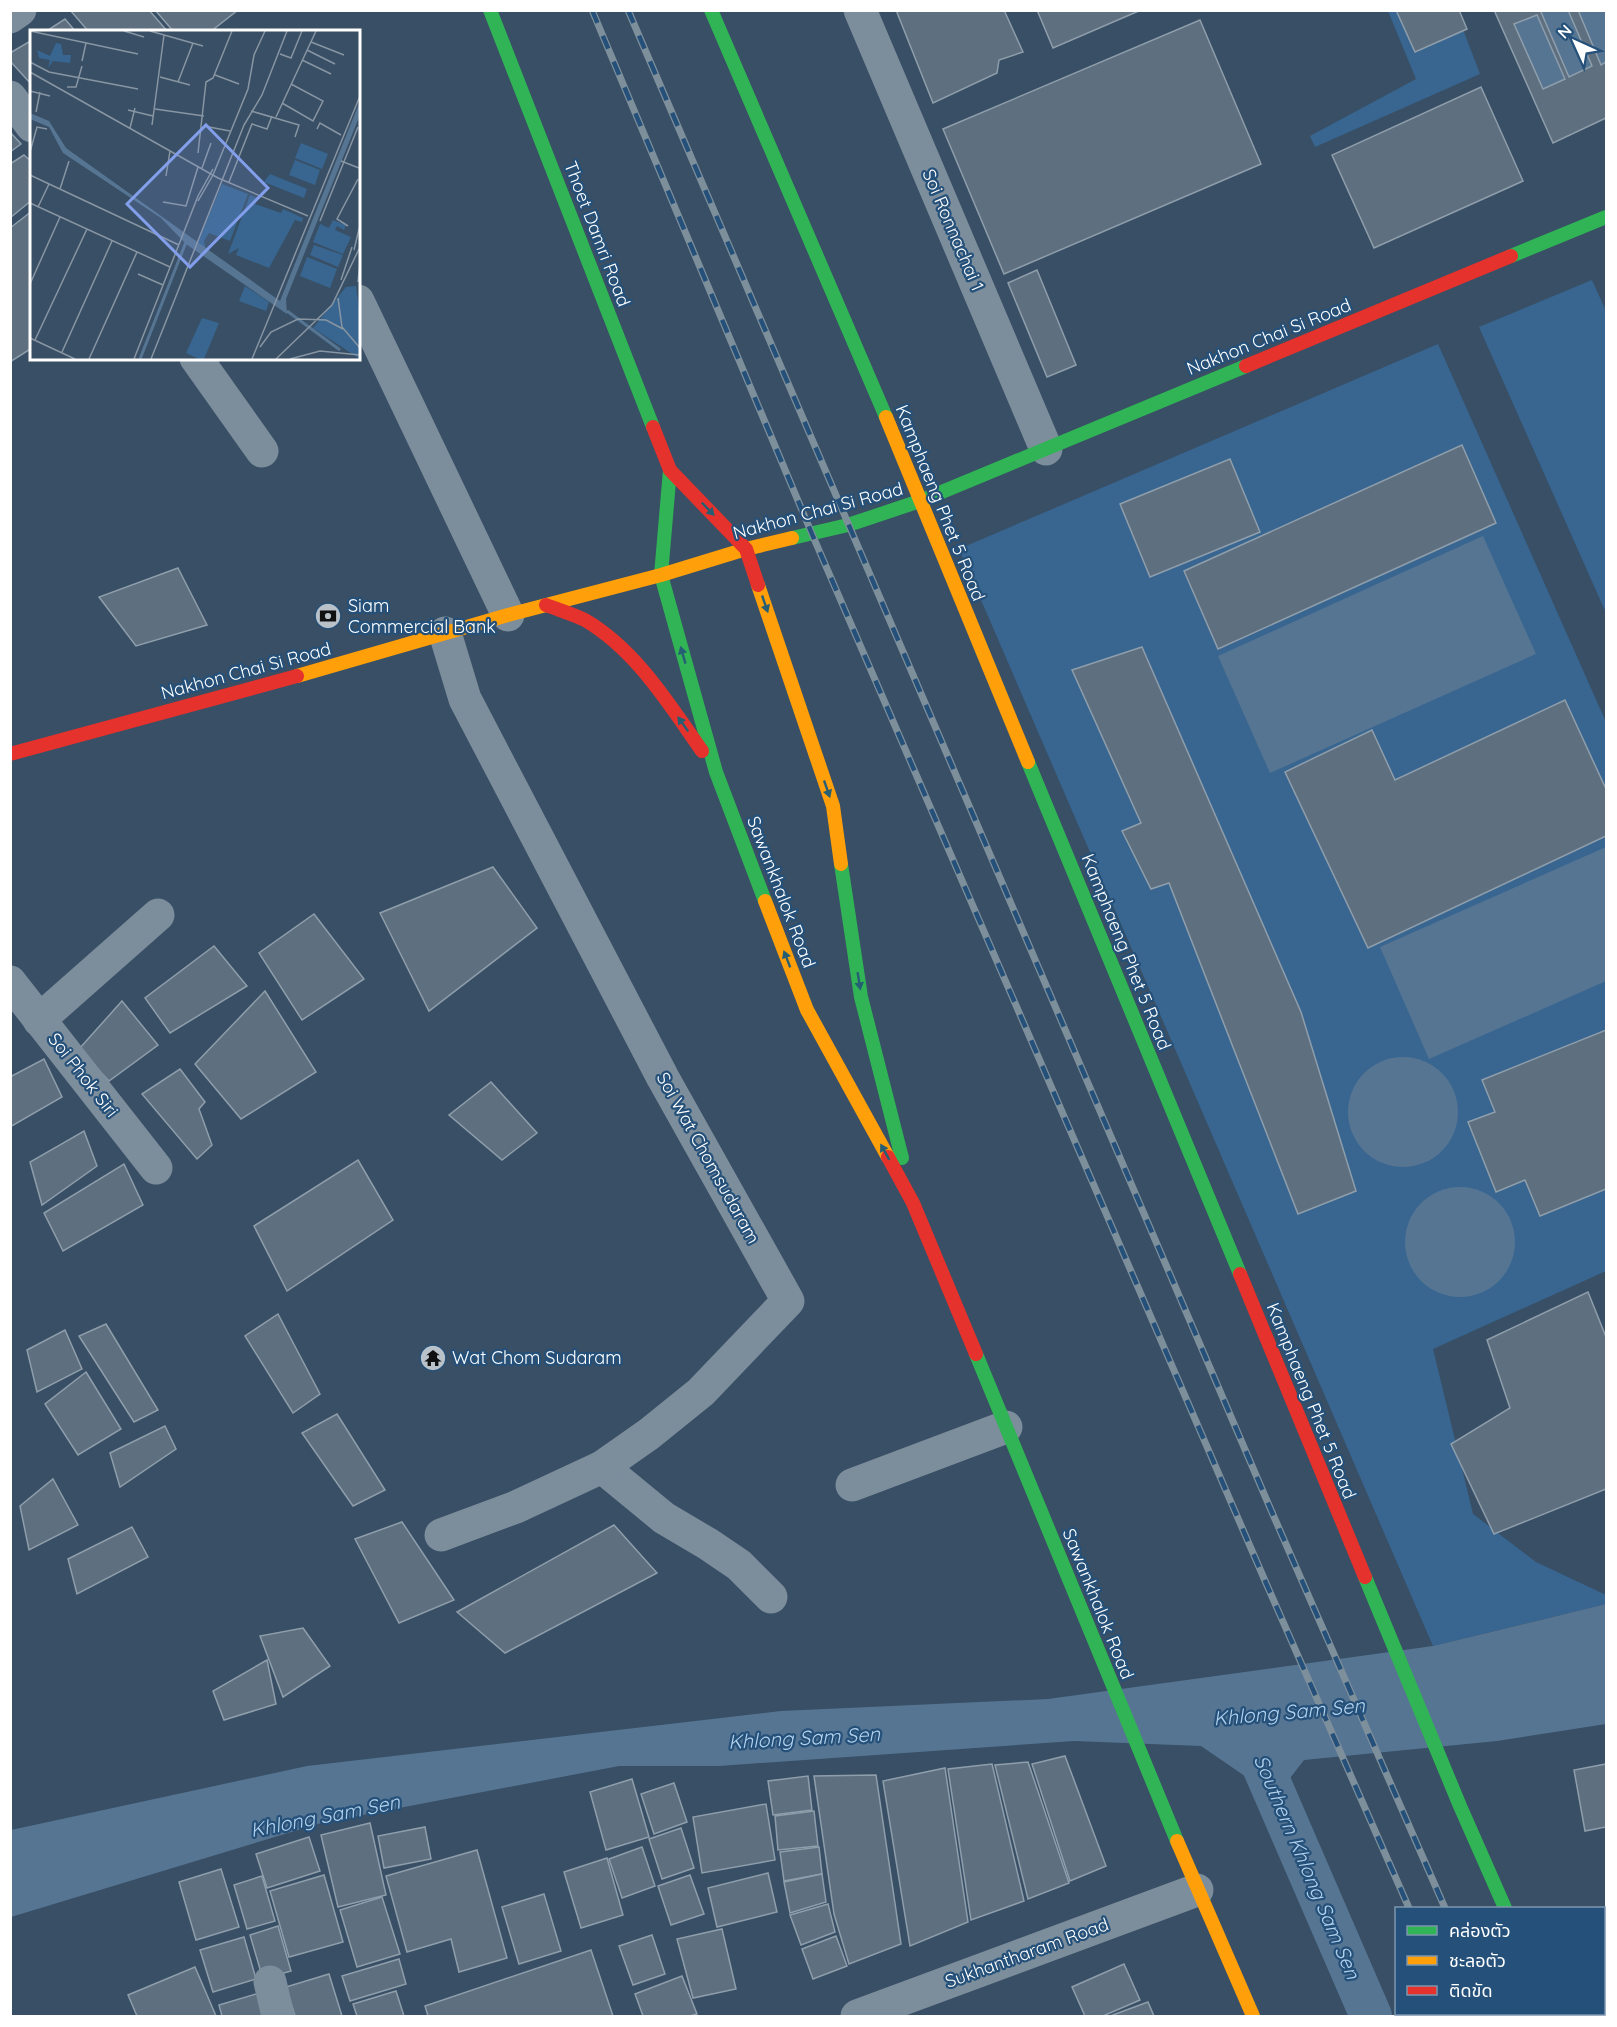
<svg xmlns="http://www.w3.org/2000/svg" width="1617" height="2027" font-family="Quicksand,'Noto Sans Thai',sans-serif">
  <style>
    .green { fill: #386690 }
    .water { fill: #567593 }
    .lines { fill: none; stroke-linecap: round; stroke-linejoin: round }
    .canal { stroke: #567593; stroke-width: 42 }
    .building { fill: #5e6f80; stroke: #8f9eab; stroke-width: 1.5; fill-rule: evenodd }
    .street { stroke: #7c8d9c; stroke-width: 33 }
    .fast { stroke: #30b455; stroke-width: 14 }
    .slow { stroke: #ff9f0a; stroke-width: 14 }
    .jam { stroke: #e5322d; stroke-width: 14 }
    .rail-casing { stroke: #7e8f9c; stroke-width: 7 }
    .rail { stroke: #245079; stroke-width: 4.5; stroke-dasharray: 14; stroke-linecap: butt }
    .oneway { fill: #265f74 }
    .labels { text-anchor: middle; stroke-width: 4.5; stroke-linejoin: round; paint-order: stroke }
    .street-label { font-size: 18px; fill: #fff; stroke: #245079 }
    .poi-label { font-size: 18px; fill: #fff; stroke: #245079; text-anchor: start }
    .water-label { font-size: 20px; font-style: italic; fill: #b2d1ec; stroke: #245079 }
    .inset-river { fill: none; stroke: #567593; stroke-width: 3 }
    .inset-road { fill: none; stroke: #8895a3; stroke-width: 1.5 }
    .view { fill: #839eea; fill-opacity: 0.15; stroke: #839eea; stroke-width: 3 }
    .inset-edge { fill: none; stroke: #fff; stroke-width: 3 }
  </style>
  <rect width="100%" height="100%" fill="#384f65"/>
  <g class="green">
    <polygon points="1388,11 1456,11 1480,74 1315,147 1310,136 1416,79"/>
    <polygon points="1592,280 1606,311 1606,613 1479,327"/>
    <polygon points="1438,344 1606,722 1606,1271 1433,1349 1473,1514 1536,1562 1606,1595 1606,1604 1433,1646 959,549"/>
  </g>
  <g class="water">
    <polygon points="1544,10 1568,11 1592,66 1569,77 1541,12"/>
    <polygon points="1578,11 1604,11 1606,15 1606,62 1601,65"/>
    <polygon points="1537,15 1565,79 1543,89 1514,24"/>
    <polygon points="1483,536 1536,654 1270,773 1218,656"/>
    <polygon points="1606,847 1606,981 1429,1059 1380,947"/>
    <circle cx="1403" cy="1112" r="55"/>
    <circle cx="1460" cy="1242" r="55"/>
    <polygon points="1606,1604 1606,1724 1497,1741 1304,1760 1284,1786 1255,1783 1201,1746 1074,1741 719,1766 619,1766 321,1823 11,1917 11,1830 307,1766 781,1711 1048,1699 1433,1646"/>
  </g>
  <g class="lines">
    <polyline class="canal" points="1248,1732 1371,2016"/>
  </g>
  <g class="building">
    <polygon points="70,10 149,10 168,32 89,32"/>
    <polygon points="155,10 238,10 210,32 174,32"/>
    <polygon points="896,10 1004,10 1023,52 999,60 997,73 933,103"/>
    <polygon points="1037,10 1141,10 1053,48"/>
    <polygon points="1396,10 1459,10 1467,29 1415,52"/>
    <path d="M1494,10H1544L1541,12L1569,77L1592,66L1568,10H1578L1601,65L1606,62V118L1553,143ZM1537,15L1565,79L1543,89L1514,24Z"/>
    <polygon points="65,19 76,32 45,32"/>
    <polygon points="1200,20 1261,164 1004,274 943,129"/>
    <polygon points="32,40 32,85 10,61 10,53"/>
    <polygon points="1481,87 1523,181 1374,248 1332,155"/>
    <polygon points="10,132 21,144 10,152"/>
    <polygon points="24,155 32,162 32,200 10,218 10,164"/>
    <polygon points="32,211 32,348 10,362 10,228"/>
    <polygon points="1037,270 1076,365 1047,377 1008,283"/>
    <polygon points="1462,445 1496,523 1218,649 1184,571"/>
    <polygon points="1230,459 1260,532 1150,577 1120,504"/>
    <polygon points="178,568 207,625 136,646 99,597"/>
    <polygon points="1142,647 1301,1012 1356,1191 1298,1214 1169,883 1151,889 1122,831 1141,823 1072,670"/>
    <polygon points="1565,700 1606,789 1606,836 1368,948 1285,772 1372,730 1395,780"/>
    <polygon points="493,867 537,928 429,1011 380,913"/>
    <polygon points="314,914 364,979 302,1020 259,953"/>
    <polygon points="214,946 247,986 170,1033 145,998"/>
    <polygon points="265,991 316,1072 241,1119 195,1064"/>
    <polygon points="122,1001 158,1045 109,1081 79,1049"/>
    <polygon points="1606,1030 1606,1189 1540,1216 1525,1180 1496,1192 1468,1122 1495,1112 1482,1080"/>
    <polygon points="44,1059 62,1097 10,1127 10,1077"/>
    <polygon points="180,1069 205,1102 199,1109 212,1145 197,1159 142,1094"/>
    <polygon points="491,1082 537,1133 502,1160 449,1115"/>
    <polygon points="84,1131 97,1166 42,1205 30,1162"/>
    <polygon points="358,1160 393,1220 287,1291 254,1226"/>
    <polygon points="124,1164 143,1205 63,1251 44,1213"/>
    <polygon points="1588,1292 1606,1337 1606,1489 1494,1534 1451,1444 1510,1408 1487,1340"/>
    <polygon points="278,1314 320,1394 293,1413 245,1336"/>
    <polygon points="106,1324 158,1410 134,1422 79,1336"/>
    <polygon points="65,1330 82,1369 37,1392 27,1350"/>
    <polygon points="86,1372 121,1429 78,1455 45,1404"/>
    <polygon points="337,1414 385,1490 353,1506 302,1433"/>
    <polygon points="165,1426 176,1449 120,1487 110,1453"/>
    <polygon points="53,1479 78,1525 29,1550 20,1506"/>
    <polygon points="402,1522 454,1600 399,1623 355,1539"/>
    <polygon points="614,1525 657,1573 505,1653 457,1612"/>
    <polygon points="132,1527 148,1557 77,1594 68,1559"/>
    <polygon points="303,1628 330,1666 283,1697 260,1636"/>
    <polygon points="267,1660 276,1704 224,1720 213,1691"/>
    <polygon points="1065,1756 1106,1866 1070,1881 1032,1764"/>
    <polygon points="1028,1762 1069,1883 1028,1899 995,1765"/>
    <polygon points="992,1764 1024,1901 971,1920 948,1769"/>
    <polygon points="1606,1764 1606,1827 1585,1831 1574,1770"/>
    <polygon points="945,1768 968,1922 910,1946 883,1781"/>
    <polygon points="876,1775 901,1944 849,1964 834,1914 814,1776"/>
    <polygon points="808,1776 812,1810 773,1815 768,1781"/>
    <polygon points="632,1779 649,1837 606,1850 590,1792"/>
    <polygon points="674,1783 687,1822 654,1834 641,1794"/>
    <polygon points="766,1804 775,1860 702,1873 693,1817"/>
    <polygon points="814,1811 818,1846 778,1850 775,1816"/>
    <polygon points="370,1823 386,1895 338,1907 321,1835"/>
    <polygon points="425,1827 431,1859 384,1868 378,1836"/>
    <polygon points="681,1828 694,1868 662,1879 649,1839"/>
    <polygon points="309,1837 320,1871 267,1888 256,1854"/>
    <polygon points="642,1847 655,1886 622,1898 609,1859"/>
    <polygon points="819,1847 822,1874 784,1881 780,1852"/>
    <polygon points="477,1850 507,1958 459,1972 451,1939 407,1952 386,1876"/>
    <polygon points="607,1858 623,1915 581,1928 564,1872"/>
    <polygon points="221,1869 239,1927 196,1940 179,1882"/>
    <polygon points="768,1873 777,1912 717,1927 708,1888"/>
    <polygon points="822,1874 826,1902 790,1913 784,1882"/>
    <polygon points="324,1875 343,1942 289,1957 270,1891"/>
    <polygon points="690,1875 704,1914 671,1925 658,1886"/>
    <polygon points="262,1876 275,1921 247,1929 234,1885"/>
    <polygon points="544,1894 561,1951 519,1964 502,1907"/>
    <polygon points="382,1897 400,1954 357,1967 340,1910"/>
    <polygon points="828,1904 835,1932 801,1945 790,1915"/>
    <polygon points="278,1926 291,1971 263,1979 250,1935"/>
    <polygon points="722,1929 736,1989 693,1998 677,1939"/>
    <polygon points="652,1935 665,1974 633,1985 619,1946"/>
    <polygon points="836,1936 847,1966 813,1979 802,1949"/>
    <polygon points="244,1937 256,1979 213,1992 200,1950"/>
    <polygon points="591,1950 613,2016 428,2016 425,2006"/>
    <polygon points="399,1959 406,1984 350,2001 342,1976"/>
    <polygon points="1124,1964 1140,2000 1103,2016 1085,2016 1072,1987"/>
    <polygon points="195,1967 216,2016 137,2016 128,1995"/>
    <polygon points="329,1974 342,2016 295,2016 286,1987"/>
    <polygon points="682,1976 697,2014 690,2016 643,2016 635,1994"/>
    <polygon points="396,1991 404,2016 357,2016 353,2004"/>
    <polygon points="263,1992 270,2016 222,2016 219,2005"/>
    <polygon points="1148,2002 1154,2016 1110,2016"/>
  </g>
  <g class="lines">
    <g class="street">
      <polyline points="860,10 1046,449"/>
      <polyline points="10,17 20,10"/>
      <polyline points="10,97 32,126"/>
      <polyline points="358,301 508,615"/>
      <polyline points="196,358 262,451"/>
      <polyline points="10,982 156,1168"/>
      <polyline points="39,1020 158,915"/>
      <polyline points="602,1467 664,1518 708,1544 739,1565 771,1597"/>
      <polyline points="852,1485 1006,1427"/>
      <polyline points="441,1535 516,1507 602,1467 649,1434 701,1392 788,1301 663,1078 465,699 445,633"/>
      <polyline points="270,1982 278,2016"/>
      <polyline points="857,2016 1197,1890"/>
    </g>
    <g class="fast">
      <polyline points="490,10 653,427"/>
      <polyline points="711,10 886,417"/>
      <polyline points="1511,256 1606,217"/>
      <polyline points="670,470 661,575 716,772 765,901"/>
      <polyline points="792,538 848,525 920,501 1246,366"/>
      <polyline points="1028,762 1240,1274"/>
      <polyline points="841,864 861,997 902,1158"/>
      <polyline points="976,1354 1177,1841"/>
      <polyline points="1365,1577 1460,1806 1505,1908"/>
    </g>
    <g class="slow">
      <polyline points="886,417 1028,762"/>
      <polyline points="758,585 833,806 841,864"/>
      <polyline points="297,676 508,615 661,575 746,549 792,538"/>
      <polyline points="765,901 807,1010 888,1157"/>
      <polyline points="1177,1841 1253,2016"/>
    </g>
    <g class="jam">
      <polyline points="1246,366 1511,256"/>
      <polyline points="653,427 670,470 746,549 758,585"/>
      <path d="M546,605C559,610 573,614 585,620C636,650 669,704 702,751"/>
      <polyline points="10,754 297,676"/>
      <polyline points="888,1157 913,1203 976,1354"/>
      <polyline points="1240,1274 1365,1577"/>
      <polyline points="1551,2014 1552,2016"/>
    </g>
    <g class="rail-casing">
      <g id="rail">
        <polyline points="592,10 812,534 1266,1583 1409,1908"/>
        <polyline points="628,10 1271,1510 1445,1908"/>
        <polyline points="1457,2014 1458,2016"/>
        <polyline points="1491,2014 1493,2016"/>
      </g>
    </g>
    <use href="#rail" class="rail"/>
  </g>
  <defs><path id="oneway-solid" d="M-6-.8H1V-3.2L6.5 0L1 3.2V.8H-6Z" transform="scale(1.5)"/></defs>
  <g class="oneway">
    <use href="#oneway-solid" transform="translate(708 509) rotate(46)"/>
    <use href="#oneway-solid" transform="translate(765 604) rotate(71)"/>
    <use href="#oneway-solid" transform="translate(683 655) rotate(-106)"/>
    <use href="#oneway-solid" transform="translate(683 724) rotate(-125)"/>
    <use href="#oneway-solid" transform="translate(827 789) rotate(71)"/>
    <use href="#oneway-solid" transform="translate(787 959) rotate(-111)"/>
    <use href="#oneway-solid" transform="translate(859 981) rotate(81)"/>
    <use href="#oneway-solid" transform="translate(885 1152) rotate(-119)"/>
  </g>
  <defs>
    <g id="bank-disc" transform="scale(1.35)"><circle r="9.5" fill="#b9c1c9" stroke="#245079"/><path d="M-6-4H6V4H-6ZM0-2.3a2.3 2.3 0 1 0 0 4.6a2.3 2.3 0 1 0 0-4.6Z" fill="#111"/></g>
    <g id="temple-disc" transform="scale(1.35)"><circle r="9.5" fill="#b9c1c9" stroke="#245079"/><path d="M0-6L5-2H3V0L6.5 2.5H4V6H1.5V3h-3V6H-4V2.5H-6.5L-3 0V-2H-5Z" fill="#111"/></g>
  </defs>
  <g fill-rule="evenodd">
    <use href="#bank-disc" x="328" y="616"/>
    <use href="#temple-disc" x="433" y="1358"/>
  </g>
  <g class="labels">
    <g class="street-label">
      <text transform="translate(953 230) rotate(67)" y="6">Soi Ronnachai 1</text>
      <text transform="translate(597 234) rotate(69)" y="6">Thoet Damri Road</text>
      <text transform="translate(1269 337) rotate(-22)" y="6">Nakhon Chai Si Road</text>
      <text transform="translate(940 503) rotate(68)" y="6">Kamphaeng Phet 5 Road</text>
      <text transform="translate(818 511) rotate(-15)" y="6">Nakhon Chai Si Road</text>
      <text transform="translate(246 671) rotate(-15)" y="6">Nakhon Chai Si Road</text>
      <text transform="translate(781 892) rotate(69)" y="6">Sawankhalok Road</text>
      <text transform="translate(1126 952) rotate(68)" y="6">Kamphaeng Phet 5 Road</text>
      <text transform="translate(83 1075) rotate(52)" y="6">Soi Phok Siri</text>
      <text transform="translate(708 1158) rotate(61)" y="6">Soi Wat Chomsudaram</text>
      <text transform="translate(1311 1401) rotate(68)" y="6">Kamphaeng Phet 5 Road</text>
      <text transform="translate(1098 1604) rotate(68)" y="6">Sawankhalok Road</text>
      <text transform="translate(1027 1953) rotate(-20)" y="6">Sukhantharam Road</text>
    </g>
    <g class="poi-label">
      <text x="348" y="612">Siam<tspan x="348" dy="21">Commercial Bank</tspan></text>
      <text x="452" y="1364">Wat Chom Sudaram</text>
    </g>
    <g class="water-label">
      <text transform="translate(1289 1712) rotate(-5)" y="7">Khlong Sam Sen</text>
      <text transform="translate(804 1738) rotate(-3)" y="7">Khlong Sam Sen</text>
      <text transform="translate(325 1816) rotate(-11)" y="7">Khlong Sam Sen</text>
      <text transform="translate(1307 1867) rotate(67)" y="7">Southern Khlong Sam Sen</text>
    </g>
  </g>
  <g transform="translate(30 30)">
    <rect width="330" height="330" fill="#384f65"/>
    <path d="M26,13L31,14L33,25H41L40,33L23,31L18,38L20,30L9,28L7,20L20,26ZM271,113L298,124L292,139L265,128ZM265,130L290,140L285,155L259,145ZM240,144L277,159L274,168L234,152ZM192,154L218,164L200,211L179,203L174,211L176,220L167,215ZM220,165L227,168L225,174L251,183L253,179L273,188L272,192L265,190L239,238L206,225L209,218L198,224ZM303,190L316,195L314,200L307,196L305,200L321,207L313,224L283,212L290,194L299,198ZM284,215L313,225L308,237L280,225ZM277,227L307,239L300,258L270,246ZM215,256L239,272L236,281L209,271ZM326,256L330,286V329L283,298L316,257ZM172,288L189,293L174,329H169L156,323Z" fill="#386690"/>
    <path d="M330,71V85L256,269L257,284L156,214L131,188L33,123L19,97L0,89V83L19,91L36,118L250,271Z" fill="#567593"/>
    <path class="inset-river" d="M257,281L310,320M110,329L156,212"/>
    <path class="inset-road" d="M0,1L108,24M94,1L114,7M120,1L173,16M281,12L314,25M277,20L305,34M250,24L261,28L272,1M272,30L301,44M52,31L56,13M0,32L19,42L108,59M0,42L188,148L278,186M185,45L209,54M130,47L160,55M148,52L163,13M37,57H46L52,36M0,61L20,66M252,73L283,91L293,71L261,54M125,79L174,86M330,79V159M98,80L123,86M221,81L269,95L265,107M6,82L10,62M246,87L286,1M122,95L134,5M174,96L200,101M100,98L105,78M287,99L290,93L311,105M0,122L7,97L17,99M168,123L176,52L183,48L202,1M311,131L329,138M172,138L181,113M0,145L149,215M136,146L140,121M199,152L222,94L237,99L242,86M30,159L39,131M168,171L183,145L218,59L224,25L235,1M133,172L156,176L168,137M0,173L140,237M8,177L19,154M290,191L328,97M318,196L307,189L328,149M324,220L330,195M108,244L133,255M311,250L322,217M328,252L330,232M330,252V271M0,254L30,187M308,268L312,297L330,318M0,308L45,329M5,310L57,199M230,317L241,302L268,289L296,290L313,299M32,322L82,211M59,329L107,222M104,329L168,166L183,139M121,329L214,95L232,65L257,1M222,329L330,66M246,329L302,275L330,217M260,329L290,321L330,325"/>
    <path class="view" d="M176,95L238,158L160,237L97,174Z"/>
    <rect width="330" height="330" class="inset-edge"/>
  </g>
  <rect width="1617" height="2027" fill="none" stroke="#ffffff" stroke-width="24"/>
  <rect x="1395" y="1907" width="210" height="108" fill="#245079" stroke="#7c96af" stroke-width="1.5"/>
  <rect x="1407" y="1926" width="30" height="9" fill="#30b455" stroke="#7c96af" stroke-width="1.5"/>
  <text x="1449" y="1937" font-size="18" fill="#ffffff">คล่องตัว</text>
  <rect x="1407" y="1956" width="30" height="9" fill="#ff9f0a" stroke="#7c96af" stroke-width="1.5"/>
  <text x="1449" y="1967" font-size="18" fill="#ffffff">ชะลอตัว</text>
  <rect x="1407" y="1986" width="30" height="9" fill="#e5322d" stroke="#7c96af" stroke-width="1.5"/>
  <text x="1449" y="1997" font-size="18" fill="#ffffff">ติดขัด</text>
  <g transform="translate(1575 42) rotate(315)" stroke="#245079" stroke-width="4.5" paint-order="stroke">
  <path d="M0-4.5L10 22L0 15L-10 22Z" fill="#ffffff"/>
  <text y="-9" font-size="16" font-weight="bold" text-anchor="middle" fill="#ffffff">N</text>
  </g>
</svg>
